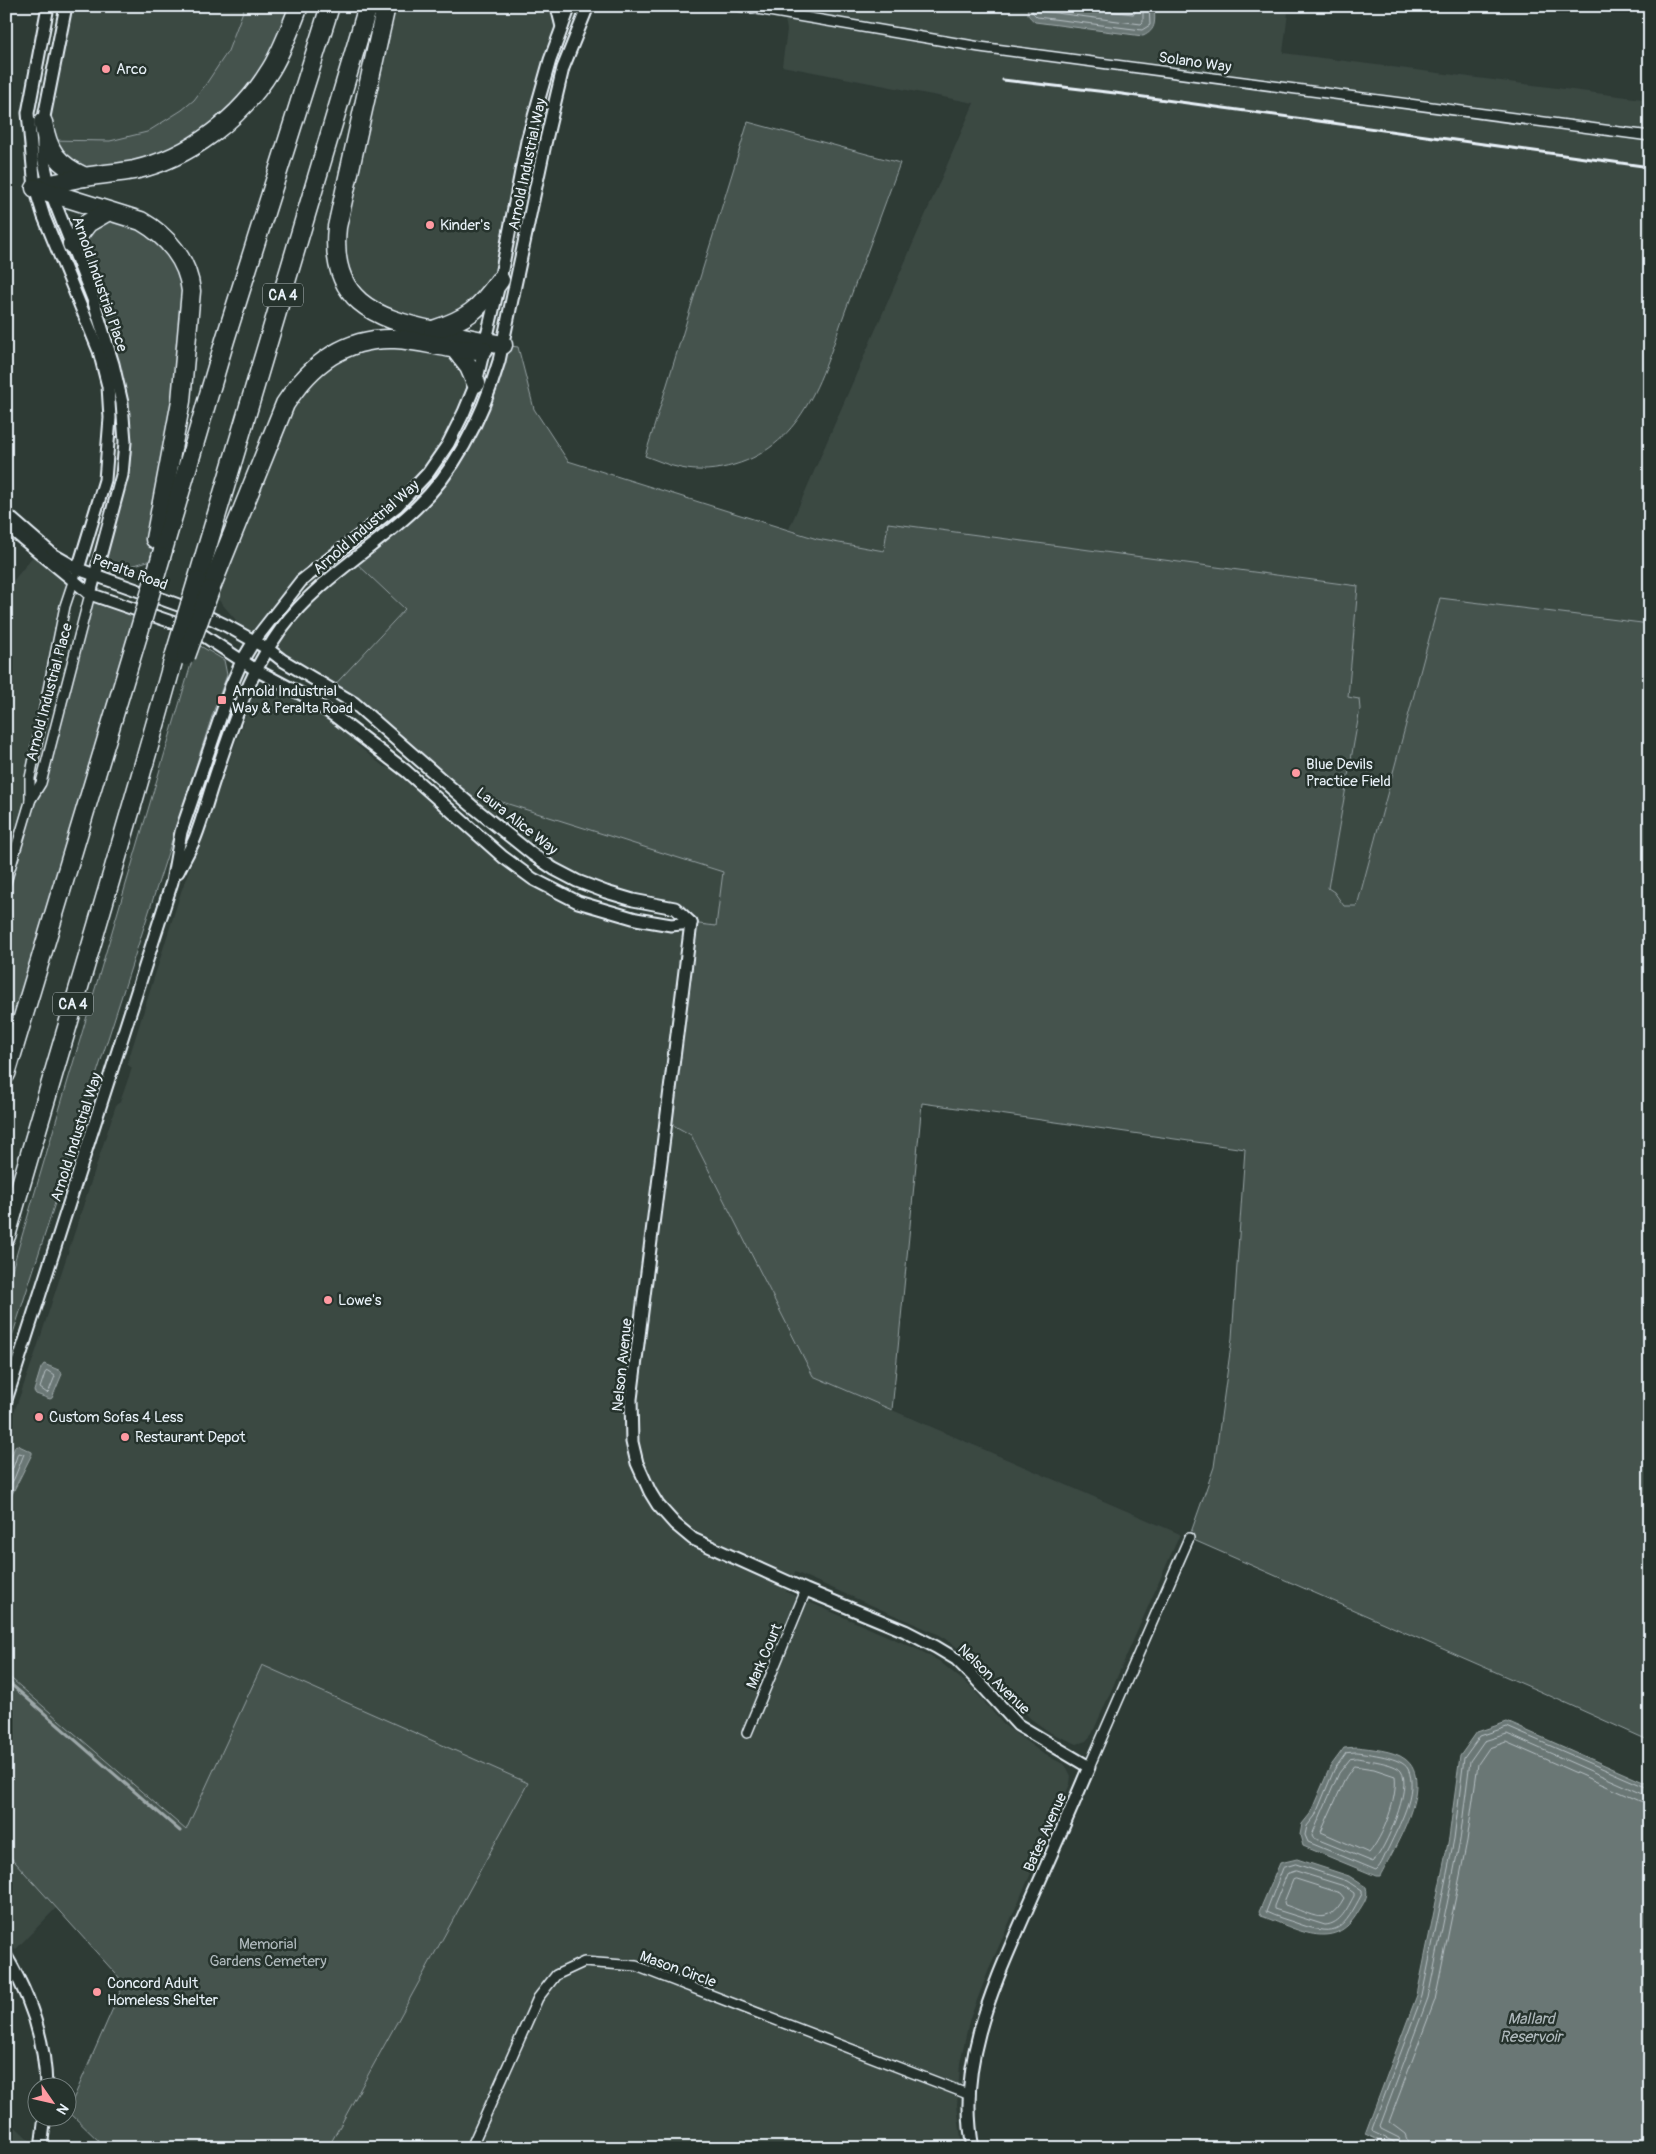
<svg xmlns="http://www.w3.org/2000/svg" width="1656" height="2154" font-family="Pangolin,sans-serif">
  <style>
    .built { fill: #3b4843 }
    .green { fill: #45524e; stroke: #96a2a3 }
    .water { fill: #6b7775; stroke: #9da8a9 }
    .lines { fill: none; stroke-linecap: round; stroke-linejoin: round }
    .shore { stroke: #b6c0c4; stroke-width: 1 }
    .stream { stroke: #9da8a9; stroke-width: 3 }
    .minor-casing { stroke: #e8f1f8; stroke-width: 12 }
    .tertiary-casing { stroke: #e8f1f8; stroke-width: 15 }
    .motorway-casing { stroke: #e8f1f8; stroke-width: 21 }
    .minor { stroke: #26332d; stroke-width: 9 }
    .tertiary { stroke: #26332d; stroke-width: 11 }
    .motorway { stroke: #26332d; stroke-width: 18 }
    .rail { stroke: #e8f1f8; stroke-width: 3 }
    .motorway-bridge-casing { stroke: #e8f1f8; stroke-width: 21; stroke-linecap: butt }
    .motorway-bridge { stroke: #26332d; stroke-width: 18 }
    .poi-dot { fill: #ff9aa2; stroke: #26332d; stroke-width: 2 }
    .labels { text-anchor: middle; stroke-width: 5; stroke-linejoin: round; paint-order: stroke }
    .shield { fill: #26332d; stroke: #aeb8bb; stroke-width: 1 }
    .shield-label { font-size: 14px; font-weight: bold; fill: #e8f1f8 }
    .street-label { font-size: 15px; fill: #e8f1f8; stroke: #26332d }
    .poi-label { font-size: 15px; fill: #e8f1f8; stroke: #26332d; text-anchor: start }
    .park-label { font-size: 15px; fill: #afb9bc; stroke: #26332d }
    .water-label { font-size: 16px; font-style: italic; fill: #b0babd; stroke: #26332d }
  </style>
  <rect width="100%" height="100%" fill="#2e3b35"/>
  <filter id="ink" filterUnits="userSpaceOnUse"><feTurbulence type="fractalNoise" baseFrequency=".02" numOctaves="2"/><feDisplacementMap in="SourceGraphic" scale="10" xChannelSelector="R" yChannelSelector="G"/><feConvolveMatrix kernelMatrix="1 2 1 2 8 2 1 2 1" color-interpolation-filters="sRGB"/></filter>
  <g filter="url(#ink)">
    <g class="built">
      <polygon points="66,6 245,6 228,51 206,84 194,100 182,110 147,132 110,141 46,140"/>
      <polygon points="386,6 555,6 562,27 550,60 500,280 433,330 354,296 337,227"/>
      <polygon points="739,6 1246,6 1288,13 1283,53 1650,100 1650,624 1440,598 1357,906 1344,906 1334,892 1328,888 1360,710 1348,697 1358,586 889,523 884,551 817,539 789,529 974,103 782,66 787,30 784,14"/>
      <polygon points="372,341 455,349 476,383 428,473 301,581 254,641 210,590 299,382"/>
      <polygon points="38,550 73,581 30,802 6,882 6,590"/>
      <polygon points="352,559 405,609 331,689 268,649 282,628"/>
      <polygon points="268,686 283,690 316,708 349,732 357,745 384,767 406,771 503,857 596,907 690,923 675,908 577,881 472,806 483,795 723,872 716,926 691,923 691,1135 813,1376 1180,1534 1092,1734 1086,1741 1077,1744 1051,1733 1031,1719 973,1659 940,1635 795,1572 786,1592 919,1650 939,1661 972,1688 1004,1725 1042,1753 1063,1764 1067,1768 1071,1776 1070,1784 991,1964 969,2021 960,2063 957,2105 962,2148 328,2148 528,1783 186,1831 6,1674 6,1434 35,1354 116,1105 120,1102 132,1068 127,1064 129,1058 181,892 252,698"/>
      <polygon points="6,1852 57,1907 15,1950 6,1937"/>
      <polygon points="6,2118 38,2148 6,2148"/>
    </g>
    <g class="green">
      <polygon points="245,6 299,6 271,69 193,146 85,177 46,140 110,141 147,132 182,110 194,100 206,84 228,51"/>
      <path d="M748,122L900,163C882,212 864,261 846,309C823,372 806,444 734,465C717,470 699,472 681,468C669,466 657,460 645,456Z"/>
      <polygon points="107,212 141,221 189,276 161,557 95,577 122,475 122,403 72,244"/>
      <polygon points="503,345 518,347 534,409 568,461 817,539 884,551 888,523 1358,586 1348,697 1359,699 1360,709 1328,888 1334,892 1344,906 1357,906 1440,598 1650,624 1650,1741 1539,1691 1189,1538 1214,1467 1232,1338 1245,1149 922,1103 892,1410 813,1376 691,1135 666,1121 691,923 716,926 723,872 483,796 472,806 331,689 405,609 352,559 416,507 470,433"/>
      <polygon points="90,594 141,612 6,1081 6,882 41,783"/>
      <polygon points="197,644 224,660 227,675 214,710 6,1355 6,1290"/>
      <polygon points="262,1665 528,1783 328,2148 106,2148 68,2111 124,1983 6,1852 6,1674 186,1830"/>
    </g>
    <g class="water">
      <path d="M1028,6H1154C1155,20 1157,30 1143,36L1035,22C1029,17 1026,14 1028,6Z"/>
      <polygon points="44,1364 61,1371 62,1374 52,1398 50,1399 36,1394 34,1391 41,1368"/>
      <polygon points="17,1445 32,1452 32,1454 11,1496 7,1496 6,1473 15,1446"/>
      <polygon points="1507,1722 1650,1785 1650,2148 1396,2148 1365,2134 1417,1995 1449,1838 1460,1756 1477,1732"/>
      <path d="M1357,1747C1371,1749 1393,1750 1405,1759C1436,1782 1393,1850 1380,1876H1376L1303,1846L1300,1835L1302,1824L1310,1814L1330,1767L1344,1748Z"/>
      <path d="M1297,1859L1349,1876L1366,1887C1369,1897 1363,1904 1358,1912C1334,1954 1296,1928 1261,1916L1259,1912L1280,1863Z"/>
    </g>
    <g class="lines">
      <g class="shore">
        <polyline points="1033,6 1032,12 1037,17 1142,30 1150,25 1149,6"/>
        <polyline points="1039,6 1041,11 1141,24 1143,22 1143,6"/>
        <polyline points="1063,6 1133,14 1135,13 1135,6"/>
        <polygon points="48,1371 55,1376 49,1391 47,1393 40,1388 45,1373"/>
        <polyline points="6,1471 13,1468 18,1453 24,1454 14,1479 6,1492"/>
        <path d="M1357,1752C1369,1754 1402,1757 1408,1769C1419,1791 1398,1827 1389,1847C1385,1854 1382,1865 1376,1870L1308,1842L1305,1835L1307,1826L1315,1816L1334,1770L1346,1753Z"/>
        <path d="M1357,1758C1367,1760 1395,1763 1401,1771C1413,1787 1385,1850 1373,1862L1314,1838L1312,1835L1339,1773L1350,1759Z"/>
        <path d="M1354,1766L1374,1769L1395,1776C1398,1798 1383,1837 1369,1853L1321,1832L1346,1777Z"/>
        <path d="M1296,1864L1347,1881L1362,1891V1894C1343,1929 1339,1938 1299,1924C1288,1920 1276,1917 1266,1912L1283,1868Z"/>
        <path d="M1296,1871L1344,1886L1354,1893V1896C1347,1908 1341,1924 1325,1925L1274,1909V1906L1287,1874Z"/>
        <path d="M1296,1879L1340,1893L1344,1898C1327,1929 1313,1914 1285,1905L1284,1902L1293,1880Z"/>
        <polyline points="1396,2148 1394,2142 1373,2132 1372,2129 1422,1996 1454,1839 1464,1758 1480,1736 1507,1727 1650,1789"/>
        <polyline points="1402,2148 1399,2138 1381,2129 1380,2126 1428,1998 1460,1840 1470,1761 1484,1741 1507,1734 1643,1794 1650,1795"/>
        <polyline points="1410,2148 1405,2134 1389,2122 1435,2000 1467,1841 1478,1764 1489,1748 1506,1742 1640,1801 1650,1803"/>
      </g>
      <polyline class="stream" points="6,1680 180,1831"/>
      <g class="minor-casing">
        <g id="minor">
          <polyline points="739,6 980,47 1650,136"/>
          <polyline points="30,801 41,783 90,594"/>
          <polyline points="6,882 30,802 30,778 65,606 75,576"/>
          <polyline points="747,1733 806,1590"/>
          <polyline points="1089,1767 1189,1538"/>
          <polyline points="471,2148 538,1998 556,1975 584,1962 636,1966 970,2095"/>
        </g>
      </g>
      <g class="tertiary-casing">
        <g id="tertiary">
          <polyline points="48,6 28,113 35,188 44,217 99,351 108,386 110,418 105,480 78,569"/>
          <polyline points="66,6 43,122 43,157 51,193 93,299 113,364 122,403 125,442 122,475 90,594"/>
          <polyline points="555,6 558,11 562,27"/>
          <polyline points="6,514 52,554 78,569 198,612 227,626 268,649 282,660 354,703 472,806 532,854 554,869 577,881 606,892 633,900 675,908 691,923"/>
          <polyline points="6,525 90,594 195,630 256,670 305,696 336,717 406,771 503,857 533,879 578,902 636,919 671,925 691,923"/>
          <path d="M178,872C183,861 190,850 195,838C203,818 208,797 215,777C232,726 249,673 281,629C318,579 372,550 416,508C457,469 483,415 499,361L545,144L563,68L588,6"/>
          <path d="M691,923L631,1399L632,1442L637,1463L650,1492L658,1505L675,1524L693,1539L806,1590L905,1631L936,1647L956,1659L974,1677L1018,1725L1089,1767C1069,1814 1049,1860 1028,1907C995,1983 956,2062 973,2148"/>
          <polyline points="6,1400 172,882 181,832 231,686 242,661 254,641 301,581 397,506 428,473 448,444 464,412 476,383 500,280 527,141 550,60 570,6"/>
          <path d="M6,1956C30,1996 45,2040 46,2086"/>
          <polyline points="41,2148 45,2116"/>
        </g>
      </g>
      <g class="motorway-casing">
        <g id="motorway">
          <path d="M386,6L337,227C329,300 373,318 435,331C458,336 480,341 503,345"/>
          <path d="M43,122C48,152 57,164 85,177"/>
          <path d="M37,187C53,184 69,180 85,177C101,174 118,173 134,170C190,158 242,117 271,69C283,49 291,27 299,6"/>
          <path d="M35,188L141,221C167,236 188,260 191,291L181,401L155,539"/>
          <polyline points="72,244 88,223 107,212"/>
          <path d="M433,330C468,319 479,309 500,280"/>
          <polyline points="455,349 469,367 476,383"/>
          <polyline points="161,557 225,340 330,6"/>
          <polyline points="197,581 368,6"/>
          <path d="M210,590L285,404C311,364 345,337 395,339C415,340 433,345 452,348C462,350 473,350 483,350"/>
          <polyline points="6,1074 138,635"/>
          <path d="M6,1236C62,1042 121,849 175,654"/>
        </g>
      </g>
      <use href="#minor" class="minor"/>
      <use href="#tertiary" class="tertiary"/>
      <use href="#motorway" class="motorway"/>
      <polyline class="rail" points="1003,80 1115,93 1650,167"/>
      <g class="motorway-bridge-casing">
        <g id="motorway-bridge">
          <polyline points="138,635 161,557"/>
          <polyline points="175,654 197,581"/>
          <polyline points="186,656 210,590"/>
        </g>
      </g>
      <use href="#motorway-bridge" class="motorway-bridge"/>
    </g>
  </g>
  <g class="poi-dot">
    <circle cx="106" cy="69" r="5"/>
    <circle cx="430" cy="225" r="5"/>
    <rect x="217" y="695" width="10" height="10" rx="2.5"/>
    <circle cx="1296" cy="773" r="5"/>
    <circle cx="328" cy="1300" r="5"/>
    <circle cx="39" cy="1417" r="5"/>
    <circle cx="125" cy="1437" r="5"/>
    <circle cx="97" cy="1992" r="5"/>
  </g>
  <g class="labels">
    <g class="shield">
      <rect x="263" y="283.5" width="40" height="23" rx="4"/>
      <rect x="53" y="992.5" width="40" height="23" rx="4"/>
    </g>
    <g class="shield-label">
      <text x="283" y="300">CA 4</text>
      <text x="73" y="1009">CA 4</text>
    </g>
    <g class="street-label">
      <text transform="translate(1195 62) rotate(8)" y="5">Solano Way</text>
      <text transform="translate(527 164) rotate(-78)" y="5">Arnold Industrial Way</text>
      <text transform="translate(100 284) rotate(71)" y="5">Arnold Industrial Place</text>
      <text transform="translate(366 527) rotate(-41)" y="5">Arnold Industrial Way</text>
      <text transform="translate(130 572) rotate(20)" y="5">Peralta Road</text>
      <text transform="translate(49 692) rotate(-75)" y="5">Arnold Industrial Place</text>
      <text transform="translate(517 821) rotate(38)" y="5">Laura Alice Way</text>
      <text transform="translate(76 1137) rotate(-72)" y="5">Arnold Industrial Way</text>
      <text transform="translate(622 1365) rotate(-84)" y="5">Nelson Avenue</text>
      <text transform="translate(764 1656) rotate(-67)" y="5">Mark Court</text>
      <text transform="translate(994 1679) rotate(44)" y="5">Nelson Avenue</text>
      <text transform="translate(1045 1832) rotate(-66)" y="5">Bates Avenue</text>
      <text transform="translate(678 1969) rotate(20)" y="5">Mason Circle</text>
    </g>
    <g class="poi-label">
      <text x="116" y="74">Arco</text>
      <text x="440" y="230">Kinder's</text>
      <text x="232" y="696">Arnold Industrial<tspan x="232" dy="17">Way &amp; Peralta Road</tspan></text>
      <text x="1306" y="769">Blue Devils<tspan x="1306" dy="17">Practice Field</tspan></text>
      <text x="338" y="1305">Lowe's</text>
      <text x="49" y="1422">Custom Sofas 4 Less</text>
      <text x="135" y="1442">Restaurant Depot</text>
      <text x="107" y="1988">Concord Adult<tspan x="107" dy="17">Homeless Shelter</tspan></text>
    </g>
    <g class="park-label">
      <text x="268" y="1949">Memorial<tspan x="268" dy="17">Gardens Cemetery</tspan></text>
    </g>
    <g class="water-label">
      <text x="1531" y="2024">Mallard<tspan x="1531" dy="18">Reservoir</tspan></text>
    </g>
  </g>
  <rect width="1656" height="2154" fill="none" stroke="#26332d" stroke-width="25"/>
  <rect x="12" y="12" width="1631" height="2129" fill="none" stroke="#e8f1f8" stroke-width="2" filter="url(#ink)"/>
  <g transform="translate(52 2102) rotate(124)"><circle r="24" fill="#26332d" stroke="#747f7e"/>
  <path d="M0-4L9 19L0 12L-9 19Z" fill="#ff9aa2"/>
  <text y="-8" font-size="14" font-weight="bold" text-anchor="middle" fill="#e8f1f8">N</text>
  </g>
</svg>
